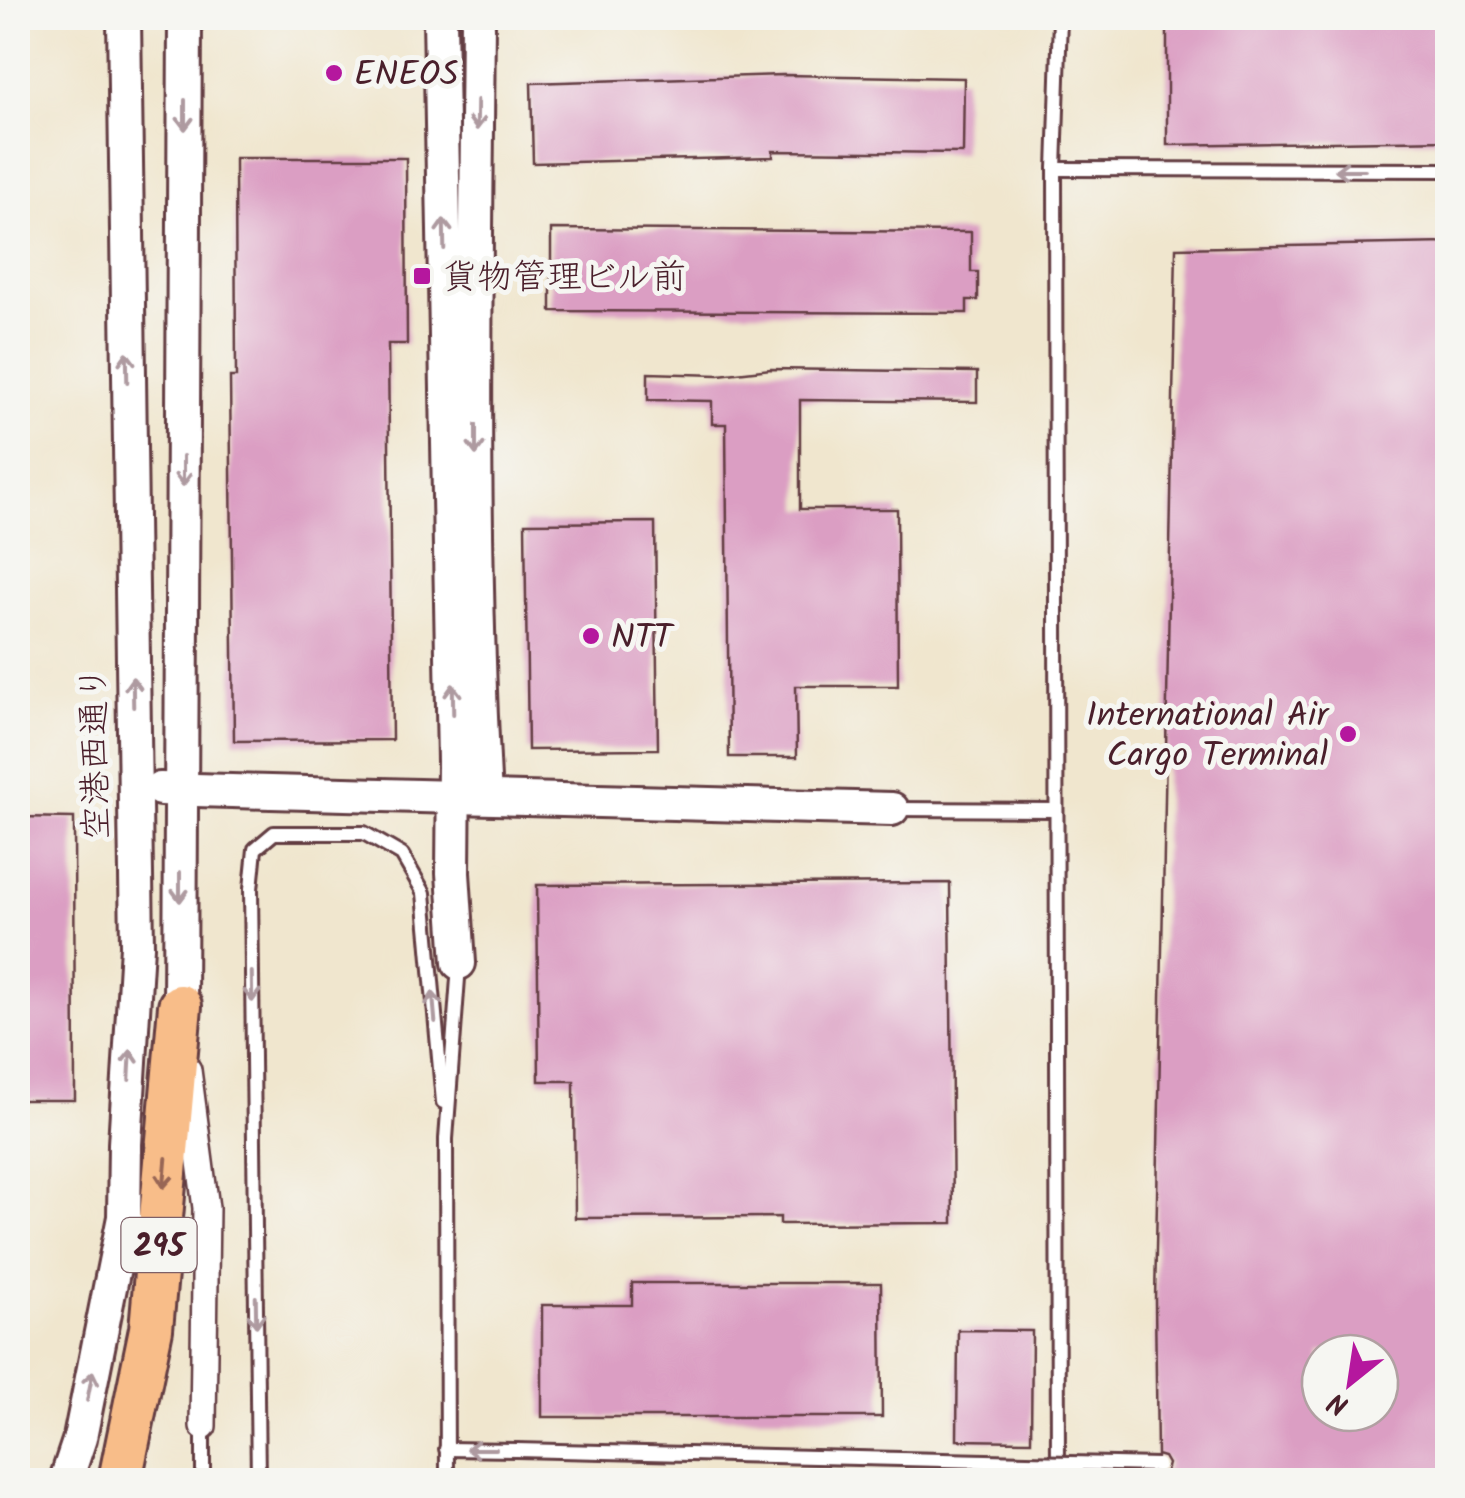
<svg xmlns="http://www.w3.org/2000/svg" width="1465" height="1498" font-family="Kalam,'Klee One',sans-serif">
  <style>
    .building { fill: #db9ec3; fill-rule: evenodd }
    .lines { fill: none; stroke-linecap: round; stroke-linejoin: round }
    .service-casing { stroke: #633d43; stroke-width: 18 }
    .minor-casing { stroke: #633d43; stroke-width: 30 }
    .tertiary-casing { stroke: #633d43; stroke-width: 38 }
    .trunk-casing { stroke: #633d43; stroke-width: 48 }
    .path { stroke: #633d43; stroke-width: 6; stroke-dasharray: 2.5 8; stroke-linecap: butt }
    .service { stroke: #fff; stroke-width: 12 }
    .minor { stroke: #fff; stroke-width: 25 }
    .tertiary { stroke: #fff; stroke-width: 32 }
    .trunk { stroke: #f8bd89; stroke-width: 42 }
    .service-bridge-casing { stroke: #633d43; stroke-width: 18; stroke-linecap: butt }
    .service-bridge { stroke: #fff; stroke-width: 12 }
    .oneway { stroke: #ae9aa0 }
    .oneway2 { stroke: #986655 }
    .poi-dot { fill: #b5179e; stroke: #f6f6f2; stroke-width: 4 }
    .labels { text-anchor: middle; stroke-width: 10; stroke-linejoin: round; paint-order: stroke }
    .shield { fill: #f6f6f2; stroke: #7e6067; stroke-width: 2.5 }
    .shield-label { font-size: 32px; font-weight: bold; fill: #4a1f2b }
    .poi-label { font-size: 35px; fill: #4a1f2b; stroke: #f6f6f2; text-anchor: start }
    .street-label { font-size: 35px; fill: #4a1f2b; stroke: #f6f6f2 }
  </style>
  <rect width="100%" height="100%" fill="#f6f6f2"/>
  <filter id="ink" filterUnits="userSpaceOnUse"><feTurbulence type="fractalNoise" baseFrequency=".01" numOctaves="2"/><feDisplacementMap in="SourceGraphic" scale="20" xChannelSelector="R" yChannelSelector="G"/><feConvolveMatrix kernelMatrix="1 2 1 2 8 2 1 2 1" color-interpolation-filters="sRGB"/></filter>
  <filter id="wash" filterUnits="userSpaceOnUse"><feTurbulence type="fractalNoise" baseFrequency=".0048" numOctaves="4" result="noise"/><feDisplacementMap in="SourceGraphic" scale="40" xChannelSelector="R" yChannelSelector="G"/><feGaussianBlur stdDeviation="2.25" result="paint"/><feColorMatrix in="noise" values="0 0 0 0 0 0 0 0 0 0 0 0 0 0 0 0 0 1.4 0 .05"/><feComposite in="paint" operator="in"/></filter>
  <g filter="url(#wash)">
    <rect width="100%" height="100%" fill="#f0e6ce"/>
    <g id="blocks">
      <g class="building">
        <polygon points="1167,18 1448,18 1448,140 1167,145"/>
        <polygon points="783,75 964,78 963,153 773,151 773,157 533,163 531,83"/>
        <polygon points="235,158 406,158 407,344 388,344 392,740 234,741 230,377 236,377"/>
        <polygon points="551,229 971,232 971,272 978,272 978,300 967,300 967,313 551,311"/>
        <path d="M1448,243V1480H1157V1475L1166,1471L1168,1464L1164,1457L1157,1455L1155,1300L1176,248ZM1320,1353H1380V1413H1320Z"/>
        <polygon points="771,369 977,372 977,402 800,400 800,509 897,509 898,686 796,686 797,757 729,757 726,424 712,424 712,401 648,400 648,373 719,375"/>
        <polygon points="655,522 658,749 528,750 525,523"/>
        <polygon points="18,817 74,818 75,1100 18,1100"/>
        <polygon points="950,883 953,1223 780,1224 780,1217 575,1218 574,1081 539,1081 537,885"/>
        <polygon points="632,1283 881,1283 882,1417 542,1417 542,1305 632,1305"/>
        <polygon points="958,1330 1032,1331 1031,1441 957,1440"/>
      </g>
    </g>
  </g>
  <g filter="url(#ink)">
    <use href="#blocks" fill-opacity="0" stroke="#633d43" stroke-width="2.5"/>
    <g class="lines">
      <g class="service-casing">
        <g id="service">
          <polyline points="1055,169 1448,170"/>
          <polyline points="894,809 1056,810"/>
          <polyline points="251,889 255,849 274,833 364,833 402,855 424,893 443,1102"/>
          <polyline points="203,1426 203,1480"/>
          <polyline points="446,1449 516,1450"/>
          <polyline points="447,1480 446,1139 459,965"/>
          <polyline points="1058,1480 1055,169 1060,18"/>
        </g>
      </g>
      <g class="minor-casing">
        <polyline id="minor" points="188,1070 206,1208 203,1426"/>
      </g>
      <g class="tertiary-casing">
        <g id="tertiary">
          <polyline points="440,18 454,761 453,873 459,963"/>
          <path d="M478,18C476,277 470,538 485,797"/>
          <polyline points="160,789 892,809"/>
          <polyline points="180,1006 185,18"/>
          <polyline points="66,1480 80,1438 124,1217 125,1144 137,946 124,18"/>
        </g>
      </g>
      <g class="trunk-casing">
        <polyline id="trunk" points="120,1480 151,1329 180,1006"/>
      </g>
      <polyline class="path" points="18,1478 36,1478"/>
      <use href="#service" class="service"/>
      <use href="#minor" class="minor"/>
      <use href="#tertiary" class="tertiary"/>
      <use href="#trunk" class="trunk"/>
      <g class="service-bridge-casing">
        <g id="service-bridge">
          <polyline points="251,889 258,1480"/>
          <polyline points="516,1450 1158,1465"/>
        </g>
      </g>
      <use href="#service-bridge" class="service-bridge"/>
    </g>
    <defs><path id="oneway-shaft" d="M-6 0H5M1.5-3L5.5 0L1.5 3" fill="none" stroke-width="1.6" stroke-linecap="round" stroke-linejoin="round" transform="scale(2.5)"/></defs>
    <g class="oneway">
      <use href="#oneway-shaft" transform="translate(185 115) rotate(90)"/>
      <use href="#oneway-shaft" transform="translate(477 115) rotate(91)"/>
      <use href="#oneway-shaft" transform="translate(1350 170) rotate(-180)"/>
      <use href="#oneway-shaft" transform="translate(444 234) rotate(-91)"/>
      <use href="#oneway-shaft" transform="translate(127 367) rotate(-91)"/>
      <use href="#oneway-shaft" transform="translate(476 440) rotate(90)"/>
      <use href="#oneway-shaft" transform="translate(183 471) rotate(90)"/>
      <use href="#oneway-shaft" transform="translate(133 692) rotate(-91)"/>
      <use href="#oneway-shaft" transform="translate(453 699) rotate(-91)"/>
      <use href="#oneway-shaft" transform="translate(180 887) rotate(90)"/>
      <use href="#oneway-shaft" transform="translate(252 987) rotate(89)"/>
      <use href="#oneway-shaft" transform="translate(434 1007) rotate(-95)"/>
      <use href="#oneway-shaft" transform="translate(130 1065) rotate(-87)"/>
      <use href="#oneway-shaft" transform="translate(256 1312) rotate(89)"/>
      <use href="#oneway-shaft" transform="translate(90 1386) rotate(-79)"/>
      <use href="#oneway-shaft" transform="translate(481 1449) rotate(-180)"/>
    </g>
    <use class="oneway2" href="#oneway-shaft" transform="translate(165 1173) rotate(95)"/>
  </g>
  <g class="poi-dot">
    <circle cx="334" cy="73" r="10"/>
    <rect x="412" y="266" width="20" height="20" rx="5"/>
    <circle cx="591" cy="636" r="10"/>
    <circle cx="1348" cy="734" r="10"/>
  </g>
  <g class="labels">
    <rect class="shield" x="121.5" y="1218" width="75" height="54" rx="8"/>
    <g class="shield-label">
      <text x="159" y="1256">295</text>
    </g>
    <g class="poi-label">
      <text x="354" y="85">ENEOS</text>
      <text x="442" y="288">貨物管理ビル前</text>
      <text x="611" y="648">NTT</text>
      <text x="1328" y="726" text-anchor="end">International Air<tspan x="1328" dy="40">Cargo Terminal</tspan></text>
    </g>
    <g class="street-label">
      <text transform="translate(94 753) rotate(-91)" y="12">空港西通り</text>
    </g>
  </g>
  <rect width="1465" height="1498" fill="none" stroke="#f6f6f2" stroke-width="60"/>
  <g transform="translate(1350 1383) rotate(210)"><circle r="48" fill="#f6f6f2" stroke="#b1a0a2" stroke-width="2.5"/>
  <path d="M0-8L18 38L0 25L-18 38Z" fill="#b5179e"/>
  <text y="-15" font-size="28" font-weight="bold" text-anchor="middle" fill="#4a1f2b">N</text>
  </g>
</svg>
